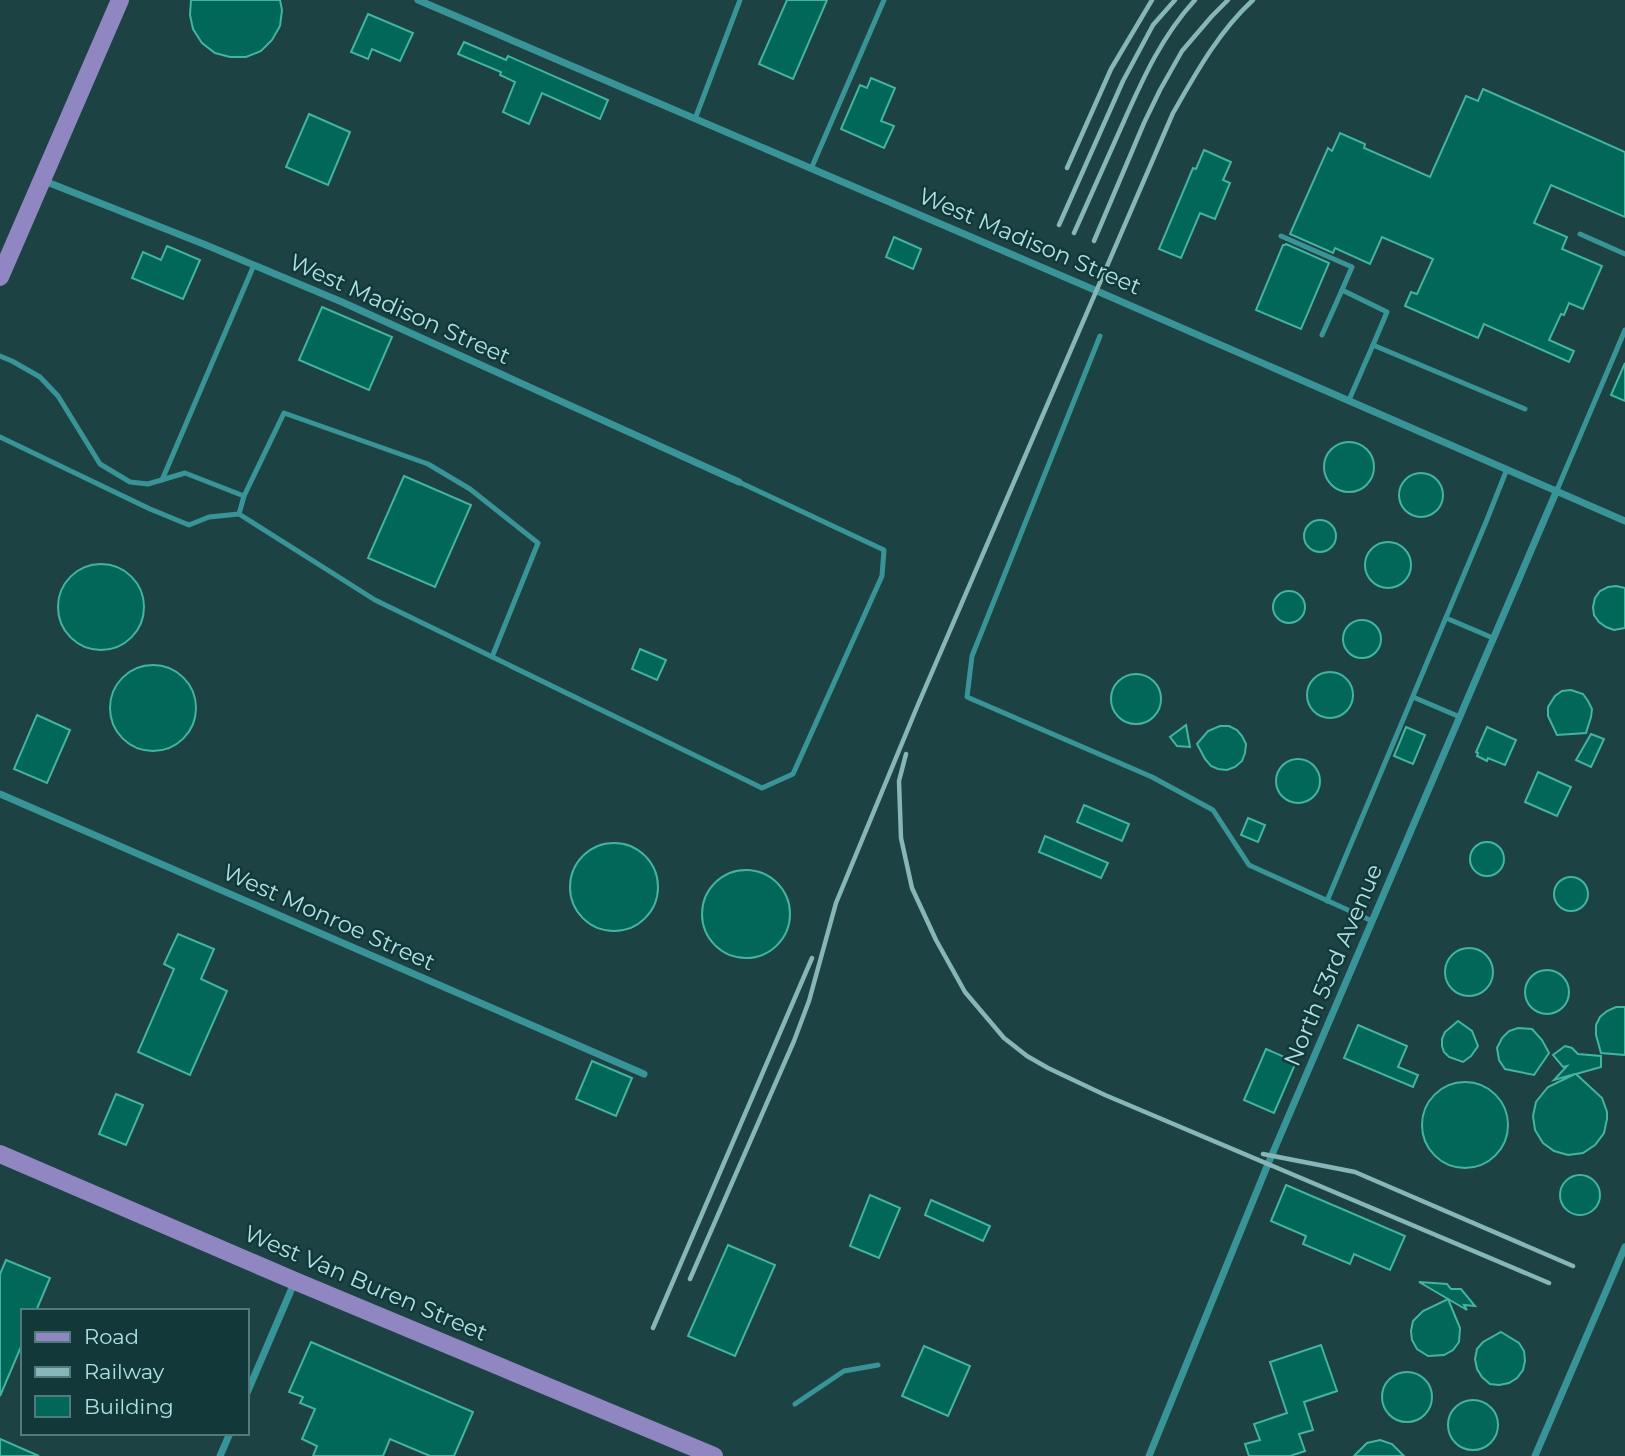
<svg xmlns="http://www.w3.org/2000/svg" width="1625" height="1456" font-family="Montserrat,sans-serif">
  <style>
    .building { fill: #006759; stroke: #43b49f; stroke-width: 2 }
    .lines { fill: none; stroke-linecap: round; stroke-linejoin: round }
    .service { stroke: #399498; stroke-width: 5 }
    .minor { stroke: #399498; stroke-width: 7 }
    .primary { stroke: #8f86c2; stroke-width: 18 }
    .rail { stroke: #86b6b7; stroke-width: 4.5 }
    .labels { text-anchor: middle; stroke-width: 5; stroke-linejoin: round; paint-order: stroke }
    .street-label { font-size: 23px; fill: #ade1e2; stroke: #123839 }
  </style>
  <rect width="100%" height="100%" fill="#1d4244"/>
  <g class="building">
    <polygon points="191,0 280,0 282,10 280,26 272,40 261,51 246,57 230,57 215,53 202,43 193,29 190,15"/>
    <polygon points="787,0 827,0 793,79 759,64"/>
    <polygon points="368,14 413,33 400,61 372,49 368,59 351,52"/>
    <polygon points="464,42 506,60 508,56 608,100 600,119 542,93 529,124 503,112 515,82 500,75 501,72 458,54"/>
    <polygon points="871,78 895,88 881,121 894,126 884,148 841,129 860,85 867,88"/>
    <polygon points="1483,89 1625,152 1625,217 1551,185 1534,223 1567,237 1562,249 1602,266 1583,309 1569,303 1564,315 1561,314 1549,340 1574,351 1569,362 1484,324 1478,338 1405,306 1411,292 1417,294 1433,259 1382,237 1370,264 1335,248 1333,253 1290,234 1328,148 1332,151 1340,133 1365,144 1364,148 1430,177 1466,96 1478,101"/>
    <polygon points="309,114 350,132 328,185 286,167"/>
    <polygon points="1204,150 1231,162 1223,180 1230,183 1215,219 1200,213 1181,258 1159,249 1193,168 1196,169"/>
    <polygon points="894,237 921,249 913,269 886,257"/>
    <polygon points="1286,244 1329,263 1301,329 1256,310 1283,245 1285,245"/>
    <polygon points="167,246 200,260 183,299 132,278 143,252 161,260"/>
    <polygon points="322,307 392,337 369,390 299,360"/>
    <polygon points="1625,363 1625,401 1611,395"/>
    <circle cx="1349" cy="467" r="25"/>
    <circle cx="1421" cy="495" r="22"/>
    <polygon points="404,476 471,505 435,587 368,558"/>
    <circle cx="1320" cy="536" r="16"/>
    <circle cx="1388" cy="565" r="23"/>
    <circle cx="101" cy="607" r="43"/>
    <polygon points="1616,586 1625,588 1625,628 1614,630 1606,627 1599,622 1594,615 1593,607 1595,598 1600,591 1608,587"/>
    <circle cx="1289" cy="607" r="16"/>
    <circle cx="1362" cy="639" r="19"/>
    <polygon points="640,649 666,660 657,680 632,669"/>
    <circle cx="153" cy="708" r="43"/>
    <circle cx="1330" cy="695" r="23"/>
    <circle cx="1136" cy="699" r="25"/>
    <polygon points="1571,690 1583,694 1588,701 1592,709 1591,717 1586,733 1557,735 1548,716 1548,707 1555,696 1562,691"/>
    <polygon points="37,715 70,730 47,783 14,769"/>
    <polygon points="1186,725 1190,747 1177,746 1170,737"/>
    <polygon points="1220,726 1229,726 1237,730 1242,736 1246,744 1245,753 1242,761 1235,767 1227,770 1218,769 1211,766 1205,759 1197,744 1208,731"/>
    <polygon points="1406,727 1425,735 1413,764 1394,756"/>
    <polygon points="1487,727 1516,740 1505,765 1488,758 1487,761 1477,756 1478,753 1476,752"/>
    <polygon points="1591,734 1604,739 1591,767 1576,760"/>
    <circle cx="1298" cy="781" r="22"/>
    <polygon points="1538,772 1571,787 1557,816 1525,802"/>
    <polygon points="1084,805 1129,824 1122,841 1077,822"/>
    <polygon points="1248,818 1265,825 1258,842 1241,835"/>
    <polygon points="1045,836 1108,863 1101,878 1039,852"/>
    <circle cx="1487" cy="859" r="17"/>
    <circle cx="614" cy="887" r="44"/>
    <circle cx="746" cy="914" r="44"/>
    <circle cx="1571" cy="894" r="17"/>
    <polygon points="178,934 214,949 201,979 227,991 190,1075 138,1052 174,969 164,964"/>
    <circle cx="1469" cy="972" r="24"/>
    <circle cx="1547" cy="992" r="22"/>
    <polygon points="1616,1007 1625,1007 1625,1055 1601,1053 1596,1035 1596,1025 1600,1017 1607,1011"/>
    <polygon points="1458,1021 1472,1031 1478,1046 1471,1056 1463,1062 1449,1057 1444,1052 1442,1046 1442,1039 1445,1032"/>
    <polygon points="1358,1025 1407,1046 1398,1067 1418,1075 1413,1087 1344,1058"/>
    <polygon points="1518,1028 1532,1029 1542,1040 1549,1053 1534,1075 1505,1069 1499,1060 1497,1048 1502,1038 1509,1031"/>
    <polygon points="1565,1046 1572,1048 1578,1054 1601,1056 1601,1067 1576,1074 1602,1098 1607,1112 1607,1119 1604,1133 1595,1145 1583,1153 1568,1155 1554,1151 1543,1143 1535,1130 1533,1116 1536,1102 1548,1087 1575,1074 1554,1080 1567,1066 1563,1067 1553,1055"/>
    <polygon points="1266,1049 1296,1062 1274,1113 1244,1100"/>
    <polygon points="592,1061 632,1078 616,1116 576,1099"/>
    <circle cx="1465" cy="1125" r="43"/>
    <polygon points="116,1094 143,1105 126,1145 99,1134"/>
    <circle cx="1580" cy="1195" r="20"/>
    <polygon points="1286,1185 1405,1236 1390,1270 1354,1254 1350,1264 1303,1244 1306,1236 1271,1221"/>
    <polygon points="870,1195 900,1208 879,1258 850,1246"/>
    <polygon points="931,1200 990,1226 983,1241 925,1215"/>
    <polygon points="728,1245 775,1265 735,1356 688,1336"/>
    <polygon points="6,1260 50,1278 36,1311 23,1311 23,1342 0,1396 0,1274"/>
    <polygon points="1419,1282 1447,1284 1451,1289 1461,1289 1475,1306 1464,1305 1467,1310"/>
    <polygon points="1448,1299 1460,1328 1459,1342 1453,1350 1444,1355 1428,1356 1417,1349 1412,1340 1411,1331 1413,1321 1423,1311"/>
    <polygon points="1501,1332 1519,1343 1524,1351 1525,1361 1523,1370 1517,1378 1509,1383 1499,1385 1490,1384 1482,1377 1477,1369 1475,1359 1477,1349 1483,1342"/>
    <polygon points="311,1342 473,1412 454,1456 430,1456 390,1439 383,1456 313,1456 317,1446 302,1439 315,1409 300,1403 303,1397 289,1392"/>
    <polygon points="1321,1345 1337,1391 1304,1402 1313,1430 1299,1434 1305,1451 1290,1456 1249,1456 1245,1444 1260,1440 1254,1424 1287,1413 1270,1362"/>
    <polygon points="924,1346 970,1366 948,1416 902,1396"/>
    <circle cx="1407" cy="1397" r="25"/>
    <circle cx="1473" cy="1425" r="25"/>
    <polygon points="0,1439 39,1456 0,1456"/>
    <polygon points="1380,1440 1392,1444 1404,1456 1354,1456 1367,1443"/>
  </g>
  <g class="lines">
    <g class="service">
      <polyline points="695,119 740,0"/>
      <polyline points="811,169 884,0"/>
      <polyline points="1580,234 1625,254"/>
      <polyline points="1281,236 1352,267 1342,290"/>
      <polyline points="1322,335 1342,290 1387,312 1373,345"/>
      <polyline points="1100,336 972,656 967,697 1152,777 1213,810 1249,865 1372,921"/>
      <polyline points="0,356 12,361 40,377 58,396 100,464 130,482 148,484 185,473 244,496 239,514 209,517 189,525 150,509 0,437"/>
      <polyline points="1349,400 1373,345 1525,409"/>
      <polyline points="162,480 254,265"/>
      <polyline points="1557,490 1625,330"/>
      <polyline points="244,496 284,413 428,464 470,489 538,543 492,657"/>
      <polyline points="239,514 375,600 762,788 793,774 882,576 884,550 739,482"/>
      <polyline points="1446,618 1493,638"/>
      <polyline points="1413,697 1460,717"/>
      <polyline points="1327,901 1486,522 1507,469"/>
      <polyline points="795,1404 844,1371 878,1365"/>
    </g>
    <g class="minor">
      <polyline points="418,0 1097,291 1625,521"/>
      <polyline points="42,180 206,245 342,302 739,482"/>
      <polyline points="0,794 644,1074"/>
      <polyline points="247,1393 295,1281"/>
      <polyline points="220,1456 230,1433"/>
      <polyline points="1149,1456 1268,1164 1557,490"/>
      <polyline points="1535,1456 1625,1247"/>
    </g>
    <g class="primary">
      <polyline points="0,277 120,0"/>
      <polyline points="0,1154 295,1281 714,1456"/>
    </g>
    <g class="rail">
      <polyline points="1067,168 1111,69 1152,0"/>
      <polyline points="1059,225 1123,81 1153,25 1175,0"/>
      <path d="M1074,233C1089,199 1105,164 1120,130C1141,83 1160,38 1195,0"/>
      <polyline points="1094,241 1144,123 1160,90 1182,51 1212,16 1228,0"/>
      <polyline points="906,754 899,781 901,838 912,888 936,940 965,992 1004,1038 1027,1056 1048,1068 1105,1095 1549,1283"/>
      <polyline points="1263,1154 1355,1172 1573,1266"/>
      <path d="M690,1279L794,1041L809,1001L836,903L917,707L1173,113C1196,73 1219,31 1253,0"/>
      <polyline points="653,1328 812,958"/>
    </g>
  </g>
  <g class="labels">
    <g class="street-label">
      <text transform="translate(1030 241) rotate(23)" y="8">West Madison Street</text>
      <text transform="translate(400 309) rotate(24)" y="8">West Madison Street</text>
      <text transform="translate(329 917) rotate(24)" y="8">West Monroe Street</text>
      <text transform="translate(1333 965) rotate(-67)" y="8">North 53rd Avenue</text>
      <text transform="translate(366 1283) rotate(23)" y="8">West Van Buren Street</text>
    </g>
  </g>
  <rect x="21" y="1309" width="228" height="126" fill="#123839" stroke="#507c7d" stroke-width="2"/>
  <rect x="35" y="1332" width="35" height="10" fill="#8f86c2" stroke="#507c7d" stroke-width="2"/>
  <text x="84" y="1344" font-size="21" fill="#ade1e2">Road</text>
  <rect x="35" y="1367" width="35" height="10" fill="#86b6b7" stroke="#507c7d" stroke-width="2"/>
  <text x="84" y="1379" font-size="21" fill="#ade1e2">Railway</text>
  <rect x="35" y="1396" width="35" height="21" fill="#006759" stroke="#507c7d" stroke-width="2"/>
  <text x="84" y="1414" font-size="21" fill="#ade1e2">Building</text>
</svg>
